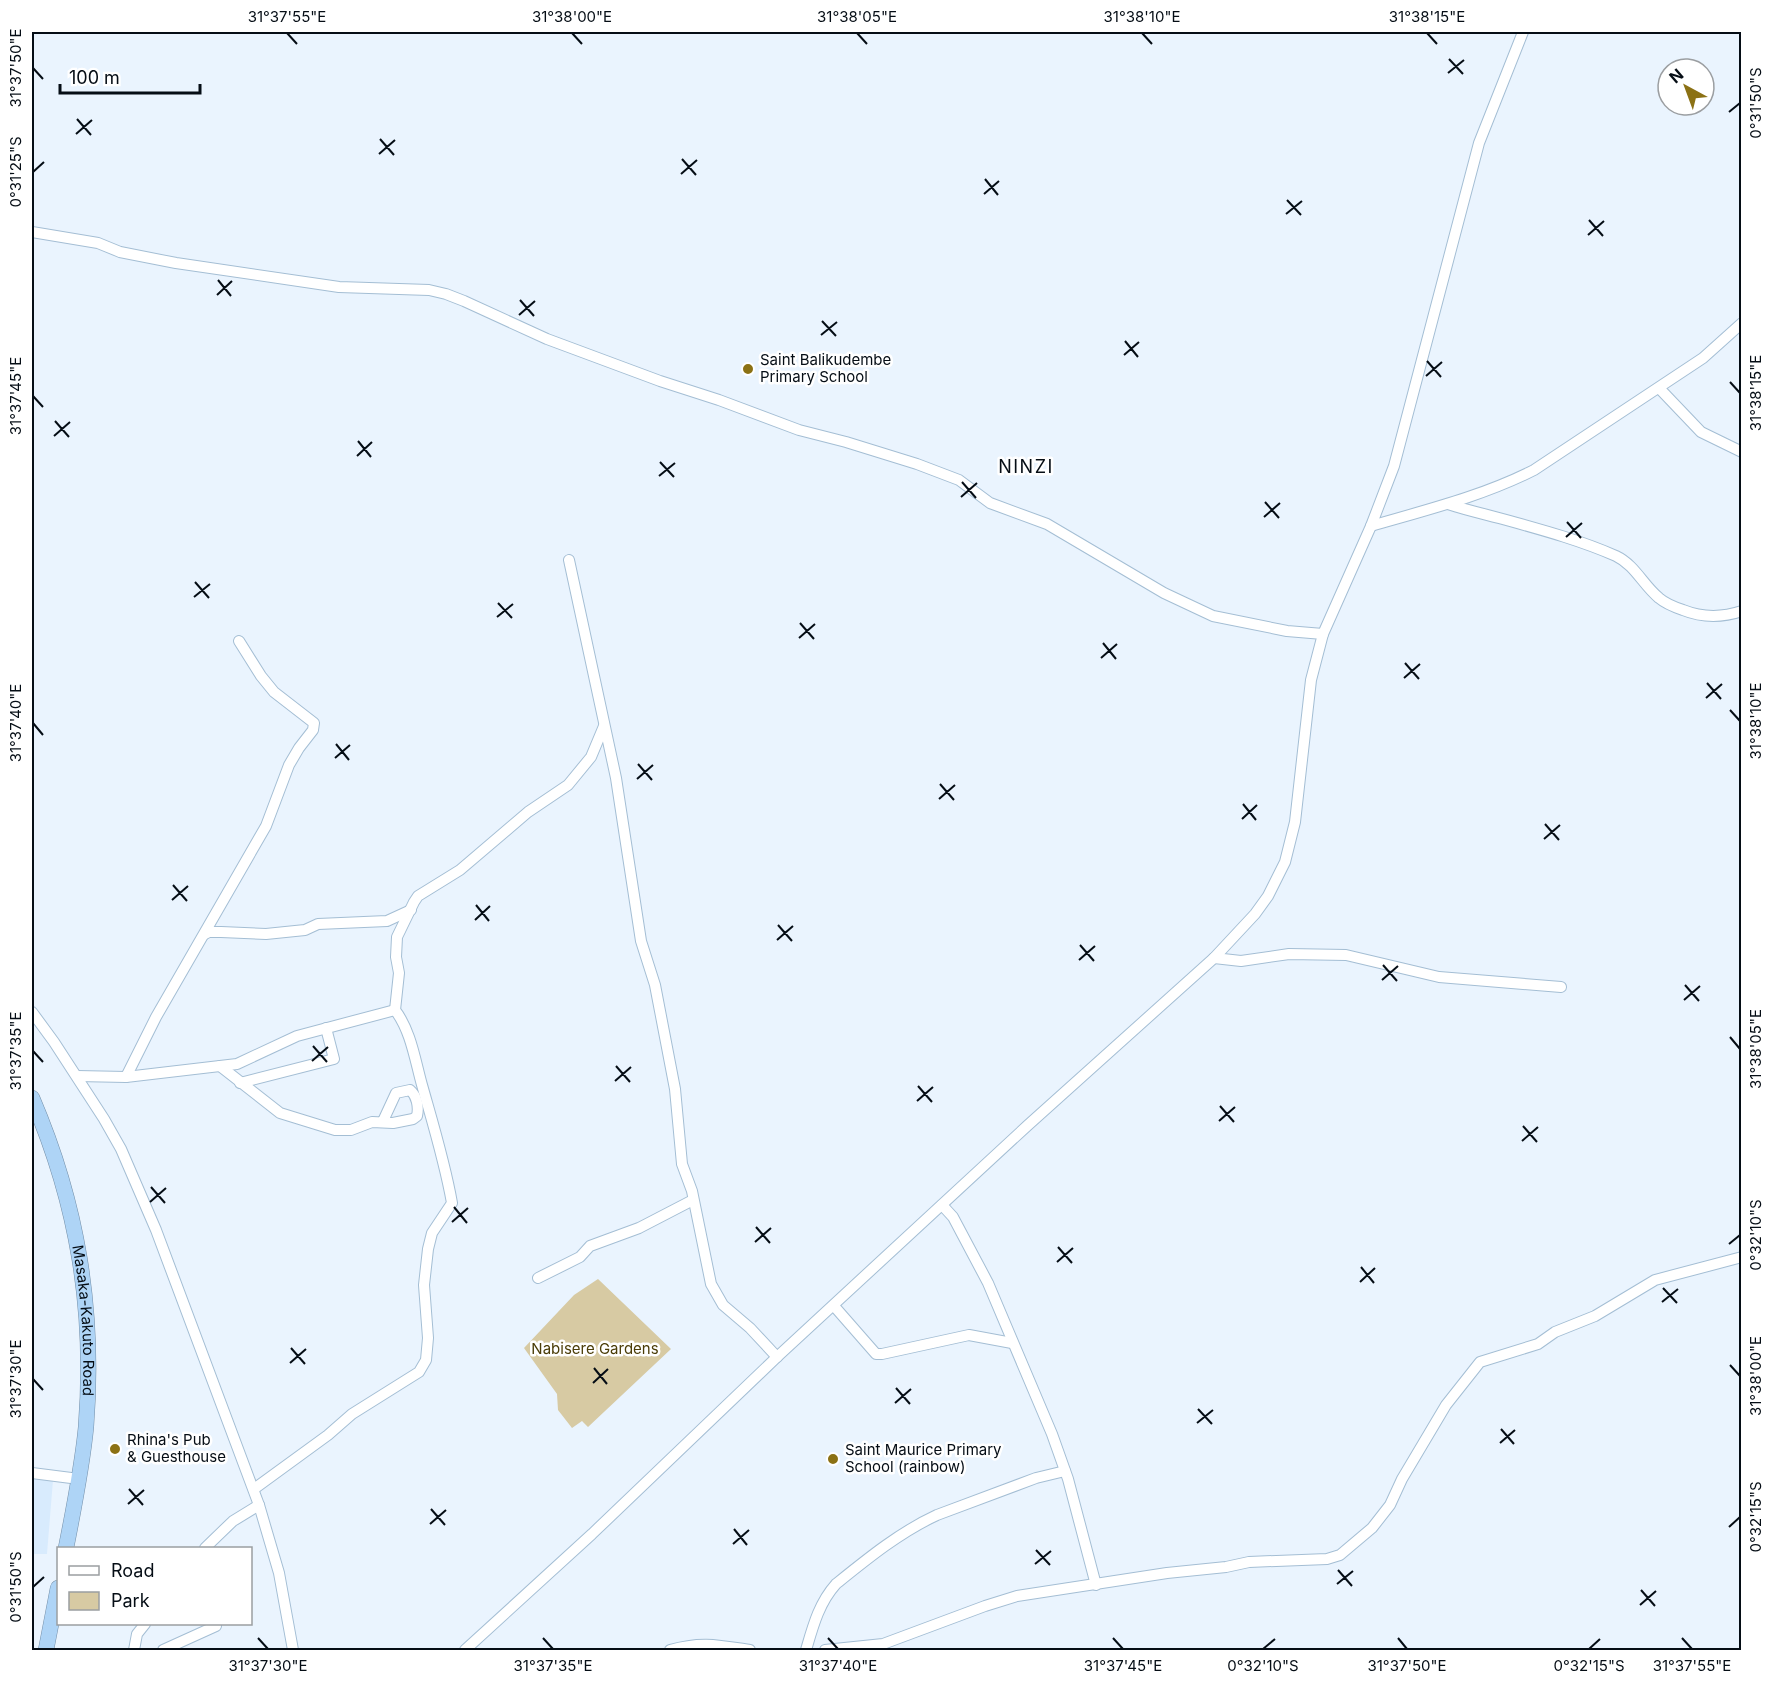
<svg xmlns="http://www.w3.org/2000/svg" width="1773" height="1682" font-family="Inter,sans-serif">
  <style>
    .built { fill: #d8ebfd }
    .green { fill: #d7caa3 }
    .lines { fill: none; stroke-linecap: round; stroke-linejoin: round }
    .minor-casing { stroke: #a4bed4; stroke-width: 12 }
    .highway-casing { stroke: #738ea7; stroke-width: 16 }
    .minor { stroke: #fff; stroke-width: 10 }
    .highway { stroke: #aed4f6; stroke-width: 15 }
    .ticks { fill: none; stroke: #050d15; stroke-width: 2 }
    .poi-dot { fill: #8b7114; stroke: #fff; stroke-width: 2 }
    .labels { text-anchor: middle; stroke-width: 5; stroke-linejoin: round; paint-order: stroke }
    .poi-label { font-size: 15px; fill: #050d15; stroke: #fff; text-anchor: start }
    .street-label { font-size: 15px; fill: #050d15; stroke: #fff }
    .park-label { font-size: 15px; fill: #4a3c07; stroke: #fff }
    .quarter-label { font-size: 18px; letter-spacing: 1.5px; fill: #050d15; stroke: #fff }
    .neatline { fill: none; stroke: #050d15; stroke-width: 2 }
    .ticks-label { font-size: 15px; text-anchor: middle; fill: #050d15 }
  </style>
  <rect width="100%" height="100%" fill="#eaf4fe"/>
  <polygon class="built" points="32,1477 53,1480 47,1554 32,1554"/>
  <polygon class="green" points="598,1279 671,1349 588,1427 582,1421 572,1428 558,1410 557,1394 524,1348 574,1295"/>
  <g class="lines">
    <g class="minor-casing">
      <g id="minor">
        <polyline points="32,232 98,243 120,252 176,263 339,287 429,290 446,294 464,301 547,339 660,381 719,400 799,430 846,442 917,464 959,480 990,503 1047,524 1164,593 1213,616 1287,631 1323,634"/>
        <polyline points="1659,388 1701,432 1742,452"/>
        <path d="M1448,504C1469,511 1489,515 1510,521C1546,531 1582,541 1616,556C1635,565 1643,585 1659,598C1666,604 1674,607 1683,610C1703,618 1721,618 1742,611"/>
        <path d="M1371,526C1426,510 1483,496 1534,470L1703,358L1742,323"/>
        <polyline points="569,560 616,778 641,941 655,985 675,1089 682,1164 692,1191 711,1284 723,1305 750,1328 777,1357"/>
        <polyline points="205,934 209,932 221,932 266,934 305,930 318,924 387,921 411,910"/>
        <polyline points="1214,958 1241,961 1289,954 1346,955 1439,977 1561,987"/>
        <polyline points="32,1012 54,1042 104,1119 121,1149 156,1230 259,1505 279,1573 293,1650"/>
        <path d="M220,1066L280,1113L335,1130H351L372,1122L393,1123L413,1119L417,1116C419,1107 417,1096 410,1090L396,1093L383,1121"/>
        <polyline points="77,1076 126,1077 156,1017 266,826 289,765 299,748 313,730 314,723 274,692 261,676 239,641"/>
        <polyline points="126,1077 237,1064 297,1036 395,1010"/>
        <polyline points="240,1083 334,1059 326,1028"/>
        <polyline points="942,1205 953,1217 988,1283 1052,1434 1068,1479 1096,1585"/>
        <polyline points="538,1278 580,1257 590,1246 639,1228 693,1200"/>
        <polyline points="834,1306 876,1354 882,1354 969,1335 1012,1343"/>
        <polyline points="32,1473 79,1479"/>
        <path d="M254,1489L328,1435L352,1414L419,1372L426,1360L428,1338L424,1285L428,1249L432,1233L452,1203C445,1163 433,1124 422,1085C415,1060 411,1031 395,1010L399,973L396,957L397,937L414,902L418,896L460,870L528,812L568,785L591,757L604,726"/>
        <polyline points="205,1548 233,1521 259,1505"/>
        <polyline points="134,1650 137,1634 145,1624"/>
        <polyline points="163,1650 216,1626"/>
        <polyline points="465,1650 592,1534 777,1357 1027,1126 1214,958 1255,914 1268,896 1285,862 1295,822 1311,680 1323,634 1371,526 1394,466 1479,143 1523,32"/>
        <path d="M670,1650C701,1641 718,1645 750,1650"/>
        <path d="M806,1650C813,1626 819,1603 836,1584C867,1559 900,1532 937,1515L1036,1478L1065,1471"/>
        <polyline points="825,1650 883,1644 985,1606 1017,1596 1167,1573 1226,1567 1249,1562 1327,1559 1340,1555 1372,1528 1390,1505 1402,1479 1446,1405 1480,1362 1538,1344 1555,1332 1595,1316 1655,1280 1742,1257"/>
      </g>
    </g>
    <g class="highway-casing">
      <g id="highway">
        <path id="s1" d="M32,1098C78,1205 95,1311 86,1427C82,1468 74,1508 66,1548"/>
        <polyline points="46,1650 58,1588"/>
      </g>
    </g>
    <use href="#minor" class="minor"/>
    <use href="#highway" class="highway"/>
  </g>
  <path class="ticks" d="M287,33L297,44M572,33L582,44M857,33L867,44M1142,33L1152,44M1427,33L1437,44M1449,59L1463,74M33,68L43,79M1448,73L1464,60M1729,112L1740,103M77,119L91,135M76,134L92,120M380,139L394,155M379,154L395,140M682,159L696,175M33,172L44,162M681,174L697,160M985,179L998,195M984,194L999,181M1287,200L1301,215M1286,214L1302,201M1589,220L1603,236M1588,235L1604,221M218,280L231,296M217,295L232,281M520,300L534,316M519,315L535,301M822,321L836,336M821,335L837,322M1125,341L1138,357M1124,355L1139,342M1427,361L1441,377M1426,376L1442,362M1730,382L1740,393M33,396L43,407M55,421L69,437M54,436L70,422M358,441L371,457M357,456L372,442M660,462L674,477M659,476L675,463M962,482L976,498M961,497L977,483M1265,502L1279,518M1264,517L1280,503M1567,522L1581,538M1566,537L1582,523M195,582L209,598M194,597L210,584M498,603L512,618M497,617L513,604M800,623L814,639M799,638L815,624M1103,643L1116,659M1101,658L1117,644M1405,663L1419,679M1404,678L1420,664M1707,683L1721,699M1706,698L1722,684M1730,710L1740,721M33,723L43,735M336,744L349,760M335,758L350,745M638,764L652,780M637,779L653,765M940,784L954,800M939,799L955,785M1243,804L1256,820M1242,819L1257,805M1545,824L1559,840M1544,839L1560,825M173,885L187,901M172,900L188,886M476,905L489,921M475,920L490,906M778,925L792,941M777,940L793,926M1080,945L1094,961M1079,960L1095,946M1383,965L1397,981M1382,980L1398,966M1685,985L1699,1001M1684,1000L1700,986M1730,1037L1740,1049M313,1046L327,1062M33,1051L43,1062M312,1061L328,1047M616,1066L630,1082M615,1081L631,1067M918,1086L932,1102M917,1101L933,1087M1220,1106L1234,1122M1219,1121L1235,1107M1523,1126L1537,1142M1522,1141L1538,1127M151,1187L165,1203M150,1202L166,1188M454,1207L467,1223M452,1222L468,1208M756,1227L770,1243M755,1242L771,1228M1729,1244L1740,1235M1058,1247L1072,1263M1057,1262L1073,1248M1361,1267L1374,1283M1360,1282L1375,1268M1663,1288L1677,1303M1662,1302L1678,1289M291,1348L305,1364M290,1363L306,1349M1730,1365L1740,1376M594,1368L607,1384M33,1379L43,1390M593,1383L608,1369M896,1388L910,1404M895,1403L911,1389M1198,1409L1212,1424M1197,1423L1213,1410M1501,1429L1514,1444M1500,1443L1515,1430M129,1489L143,1505M128,1504L144,1490M431,1509L445,1525M430,1524L446,1510M1729,1527L1740,1517M734,1529L747,1545M733,1544L749,1530M1036,1550L1050,1565M1035,1564L1051,1551M1338,1570L1352,1586M1337,1584L1353,1571M33,1587L44,1577M1641,1590L1655,1606M1640,1605L1656,1591M258,1638L268,1649M543,1638L553,1649M828,1638L838,1649M1113,1638L1123,1649M1398,1638L1407,1649M1682,1638L1692,1649M1263,1649L1275,1639M1589,1649L1600,1639"/>
  <g class="poi-dot">
    <circle cx="748" cy="369" r="6"/>
    <circle cx="115" cy="1449" r="6"/>
    <circle cx="833" cy="1459" r="6"/>
  </g>
  <g class="labels">
    <g class="poi-label">
      <text x="760" y="365">Saint Balikudembe<tspan x="760" dy="17">Primary School</tspan></text>
      <text x="127" y="1445">Rhina's Pub<tspan x="127" dy="17">&amp; Guesthouse</tspan></text>
      <text x="845" y="1455">Saint Maurice Primary<tspan x="845" dy="17">School (rainbow)</tspan></text>
    </g>
    <g class="street-label">
      <text dy="5" stroke="none"><textPath href="#s1" startOffset="230">Masaka-Kakuto Road</textPath></text>
    </g>
    <g class="park-label">
      <text x="595" y="1354">Nabisere Gardens</text>
    </g>
    <g class="quarter-label">
      <text x="1026" y="473">NINZI</text>
    </g>
  </g>
  <rect width="1773" height="1682" fill="none" stroke="#ffffff" stroke-width="66"/>
  <rect x="57" y="1547" width="195" height="78" fill="#ffffff" stroke="#9b9ea1" stroke-width="1.5"/>
  <rect x="69" y="1566" width="30" height="9" fill="#ffffff" stroke="#9b9ea1" stroke-width="1.5"/>
  <text x="111" y="1577" font-size="18" fill="#050d15">Road</text>
  <rect x="69" y="1592" width="30" height="18" fill="#d7caa3" stroke="#9b9ea1" stroke-width="1.5"/>
  <text x="111" y="1607" font-size="18" fill="#050d15">Park</text>
  <g transform="translate(1686 87) rotate(319)"><circle r="28" fill="#ffffff" stroke="#9b9ea1" stroke-width="1.5"/>
  <path d="M0-4.5L10 22L0 15L-10 22Z" fill="#8b7114"/>
  <text y="-9" font-size="16" font-weight="bold" text-anchor="middle" fill="#050d15">N</text>
  </g>
  <path d="M60 84v9h140v-9" fill="none" stroke="#050d15" stroke-width="3"/>
  <text x="69" y="84" font-size="18" fill="#050d15" stroke="#ffffff" stroke-width="4.5" paint-order="stroke">100 m</text>
  <rect x="33" y="33" width="1707" height="1616" class="neatline"/>
  <g class="ticks-label">
    <text x="287" y="22">31°37'55"E</text>
    <text x="572" y="22">31°38'00"E</text>
    <text x="857" y="22">31°38'05"E</text>
    <text x="1142" y="22">31°38'10"E</text>
    <text x="1427" y="22">31°38'15"E</text>
    <text transform="translate(16 68) rotate(-90)" y="5">31°37'50"E</text>
    <text transform="translate(1756 103) rotate(-90)" y="5">0°31'50"S</text>
    <text transform="translate(16 172) rotate(-90)" y="5">0°31'25"S</text>
    <text transform="translate(1756 393) rotate(-90)" y="5">31°38'15"E</text>
    <text transform="translate(16 396) rotate(-90)" y="5">31°37'45"E</text>
    <text transform="translate(1756 721) rotate(-90)" y="5">31°38'10"E</text>
    <text transform="translate(16 723) rotate(-90)" y="5">31°37'40"E</text>
    <text transform="translate(1756 1049) rotate(-90)" y="5">31°38'05"E</text>
    <text transform="translate(16 1051) rotate(-90)" y="5">31°37'35"E</text>
    <text transform="translate(1756 1235) rotate(-90)" y="5">0°32'10"S</text>
    <text transform="translate(1756 1376) rotate(-90)" y="5">31°38'00"E</text>
    <text transform="translate(16 1379) rotate(-90)" y="5">31°37'30"E</text>
    <text transform="translate(1756 1517) rotate(-90)" y="5">0°32'15"S</text>
    <text transform="translate(16 1587) rotate(-90)" y="5">0°31'50"S</text>
    <text x="268" y="1671">31°37'30"E</text>
    <text x="553" y="1671">31°37'35"E</text>
    <text x="838" y="1671">31°37'40"E</text>
    <text x="1123" y="1671">31°37'45"E</text>
    <text x="1263" y="1671">0°32'10"S</text>
    <text x="1407" y="1671">31°37'50"E</text>
    <text x="1589" y="1671">0°32'15"S</text>
    <text x="1692" y="1671">31°37'55"E</text>
  </g>
</svg>
